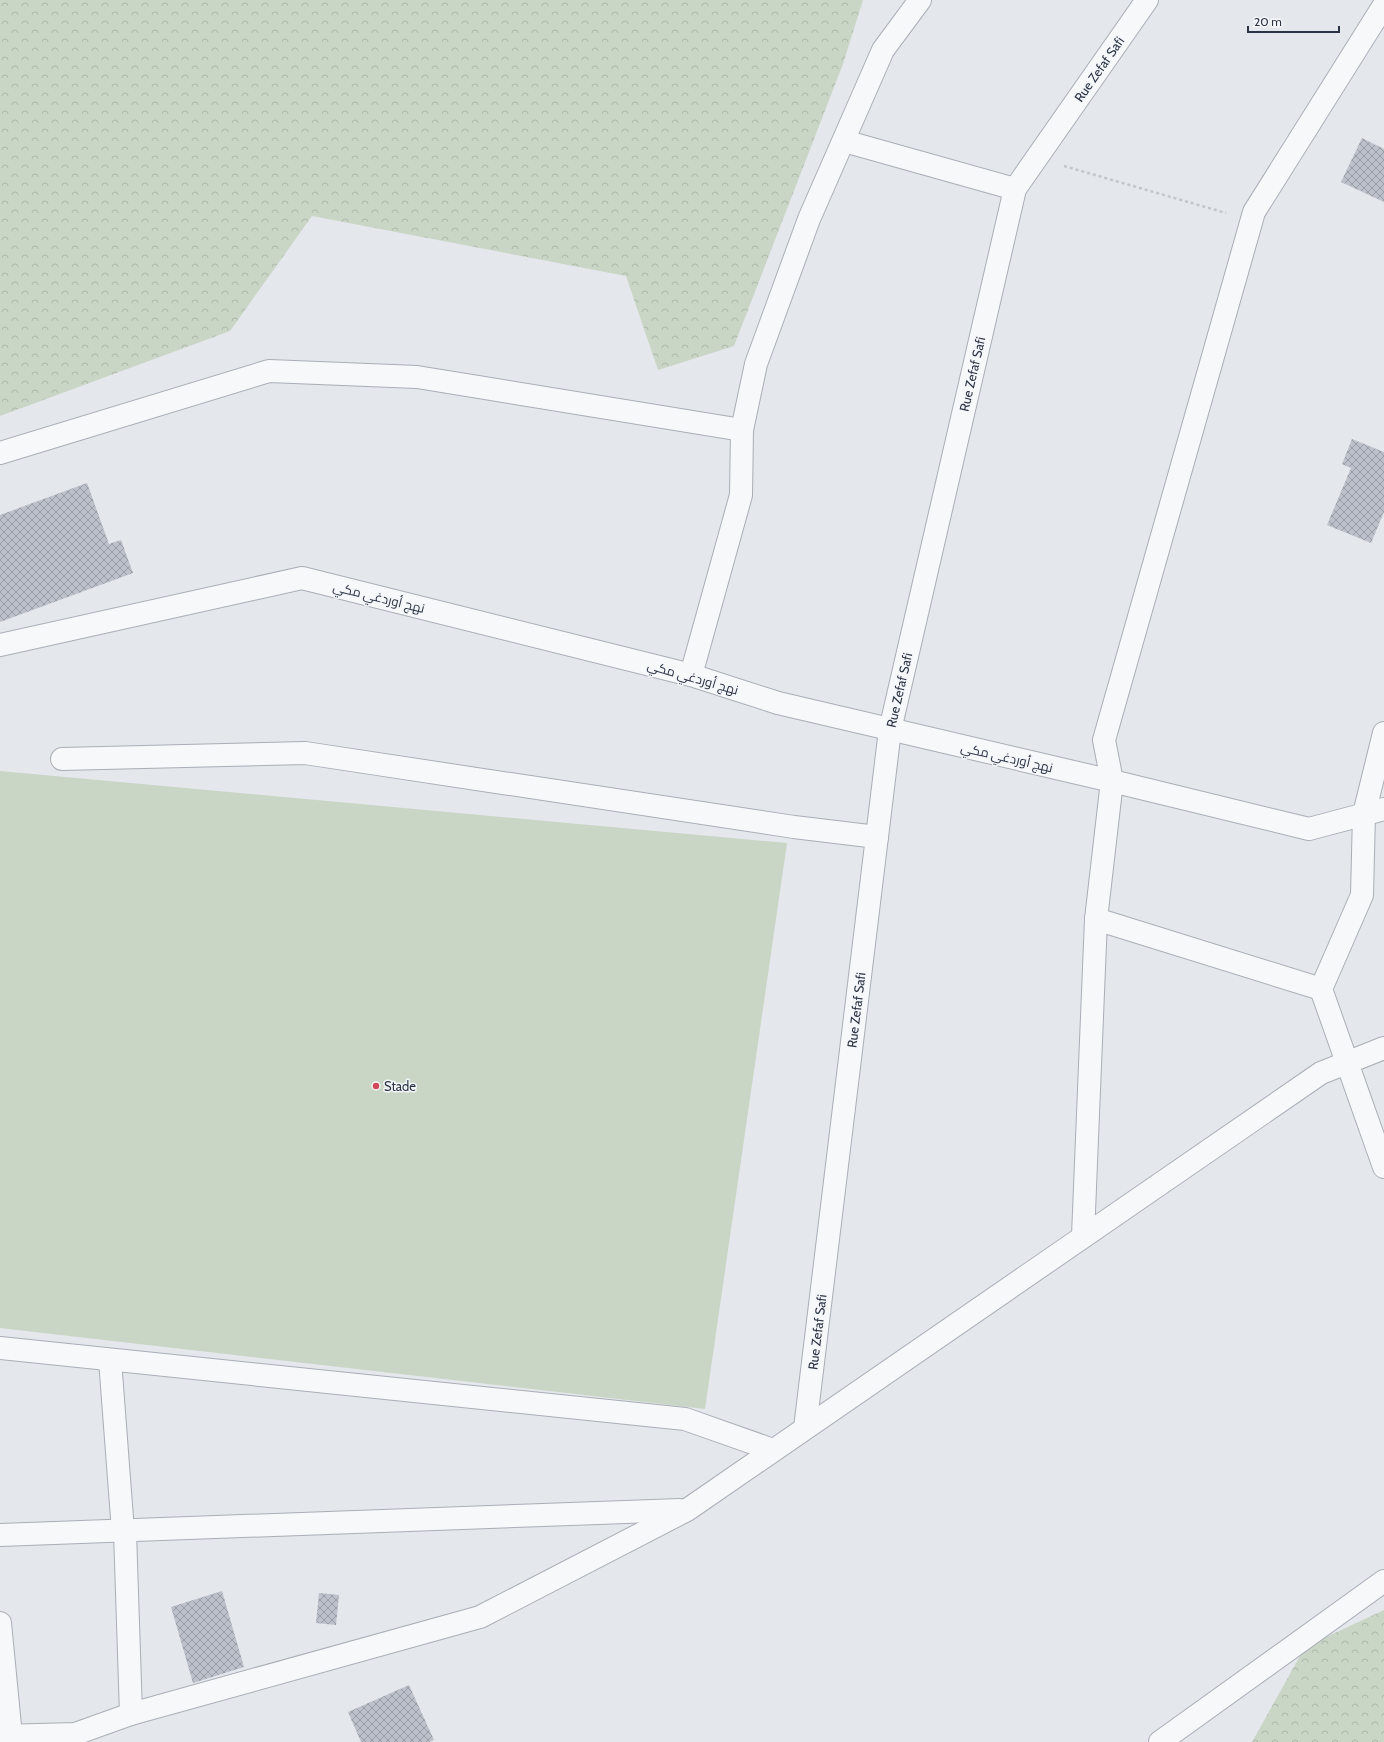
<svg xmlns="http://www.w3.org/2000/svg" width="1384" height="1742" font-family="Cabin,Cairo,sans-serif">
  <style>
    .forest { fill: url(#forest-crowns) }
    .garden { fill: #c9d6c5 }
    .building { fill: url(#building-cross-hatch) }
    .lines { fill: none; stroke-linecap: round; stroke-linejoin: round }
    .street-casing { stroke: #a9aeb7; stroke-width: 24 }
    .path { stroke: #c2c5cb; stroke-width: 2.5; stroke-dasharray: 3 3; stroke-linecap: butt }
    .street { stroke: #f7f8fa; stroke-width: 22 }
    .poi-dot { fill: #d1495b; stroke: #f4f6f9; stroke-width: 1.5 }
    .labels { text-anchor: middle; stroke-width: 3; stroke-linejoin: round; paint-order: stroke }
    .street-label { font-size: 13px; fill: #2b3445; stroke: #f4f6f9 }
    .poi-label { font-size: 13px; fill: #2b3445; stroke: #f4f6f9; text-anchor: start }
  </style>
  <defs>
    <pattern id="forest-crowns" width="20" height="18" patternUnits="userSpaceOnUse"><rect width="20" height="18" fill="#c9d6c5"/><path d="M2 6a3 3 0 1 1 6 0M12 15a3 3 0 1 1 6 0" fill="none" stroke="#adb8ab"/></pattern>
    <pattern id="building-cross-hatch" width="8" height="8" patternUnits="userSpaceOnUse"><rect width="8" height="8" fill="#bbc0ca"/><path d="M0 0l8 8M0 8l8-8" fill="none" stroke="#989da6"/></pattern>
  </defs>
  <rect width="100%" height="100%" fill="#e4e7ec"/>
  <g class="forest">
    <polygon points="0,0 863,0 843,64 734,346 658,370 626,276 312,216 230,331 0,416"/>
    <polygon points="1384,1610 1384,1742 1252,1742 1305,1647"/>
  </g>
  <polygon class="garden" points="0,771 787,843 705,1409 0,1328"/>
  <g class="building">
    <polygon points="1362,138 1384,149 1384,202 1341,182"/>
    <polygon points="1352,439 1384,452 1384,512 1371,543 1327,525 1351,468 1342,464"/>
    <polygon points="87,483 109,544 121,540 133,573 0,622 0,515"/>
    <polygon points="222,1591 244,1667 193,1683 171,1607"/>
    <polygon points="319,1593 339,1595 336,1625 316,1623"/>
    <polygon points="409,1685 434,1740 429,1742 361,1742 348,1712"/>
  </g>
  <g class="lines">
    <g class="street-casing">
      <g id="street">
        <polyline points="844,141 1015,189"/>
        <polyline points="0,453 269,371 417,377 742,430 756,364 809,219 883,50 920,0"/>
        <polyline points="0,645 302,578 691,675 778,703 1112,781 1309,829 1384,809"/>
        <polyline points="691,675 741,495 742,430"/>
        <polyline points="62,759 305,753 794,827 877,837"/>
        <polyline points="1096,919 1321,989 1384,1167"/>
        <polyline points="1321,989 1362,895 1364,814 1384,733"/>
        <polyline points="1083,1236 1096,919 1112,781 1104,740 1254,212 1384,5"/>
        <polyline points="0,1348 685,1419 773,1450"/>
        <polyline points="110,1360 123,1531 125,1532 131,1714"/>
        <polyline points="805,1428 890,730 1015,189 1147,0"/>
        <polyline points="0,1535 680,1510"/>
        <polyline points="0,1623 11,1736"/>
        <polyline points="0,1736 75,1734 131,1714 480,1617 687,1510 1321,1073 1384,1048"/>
        <polyline points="1160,1742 1384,1581"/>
      </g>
    </g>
    <polyline class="path" points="1064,166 1226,213"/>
    <use href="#street" class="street"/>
  </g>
  <circle class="poi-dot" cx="376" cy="1086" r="4"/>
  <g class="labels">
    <g class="street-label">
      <text transform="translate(1099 69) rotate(-55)" y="5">Rue Zefaf Safi</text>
      <text transform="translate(972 374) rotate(-77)" y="5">Rue Zefaf Safi</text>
      <text transform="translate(379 597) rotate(14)" y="5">نهج أوردغي مكي</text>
      <text transform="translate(693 677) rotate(16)" y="5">نهج أوردغي مكي</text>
      <text transform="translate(899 690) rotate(-77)" y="5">Rue Zefaf Safi</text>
      <text transform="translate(1007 757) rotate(13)" y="5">نهج أوردغي مكي</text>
      <text transform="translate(856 1010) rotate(-83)" y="5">Rue Zefaf Safi</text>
      <text transform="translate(817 1332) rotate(-83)" y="5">Rue Zefaf Safi</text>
    </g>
    <g class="poi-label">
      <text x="384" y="1091">Stade</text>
    </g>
  </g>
  <path d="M1248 26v6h91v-6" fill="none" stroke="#2b3445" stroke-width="2"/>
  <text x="1254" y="26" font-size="12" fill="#2b3445" stroke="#f4f6f9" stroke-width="3" paint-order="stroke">20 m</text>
</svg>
